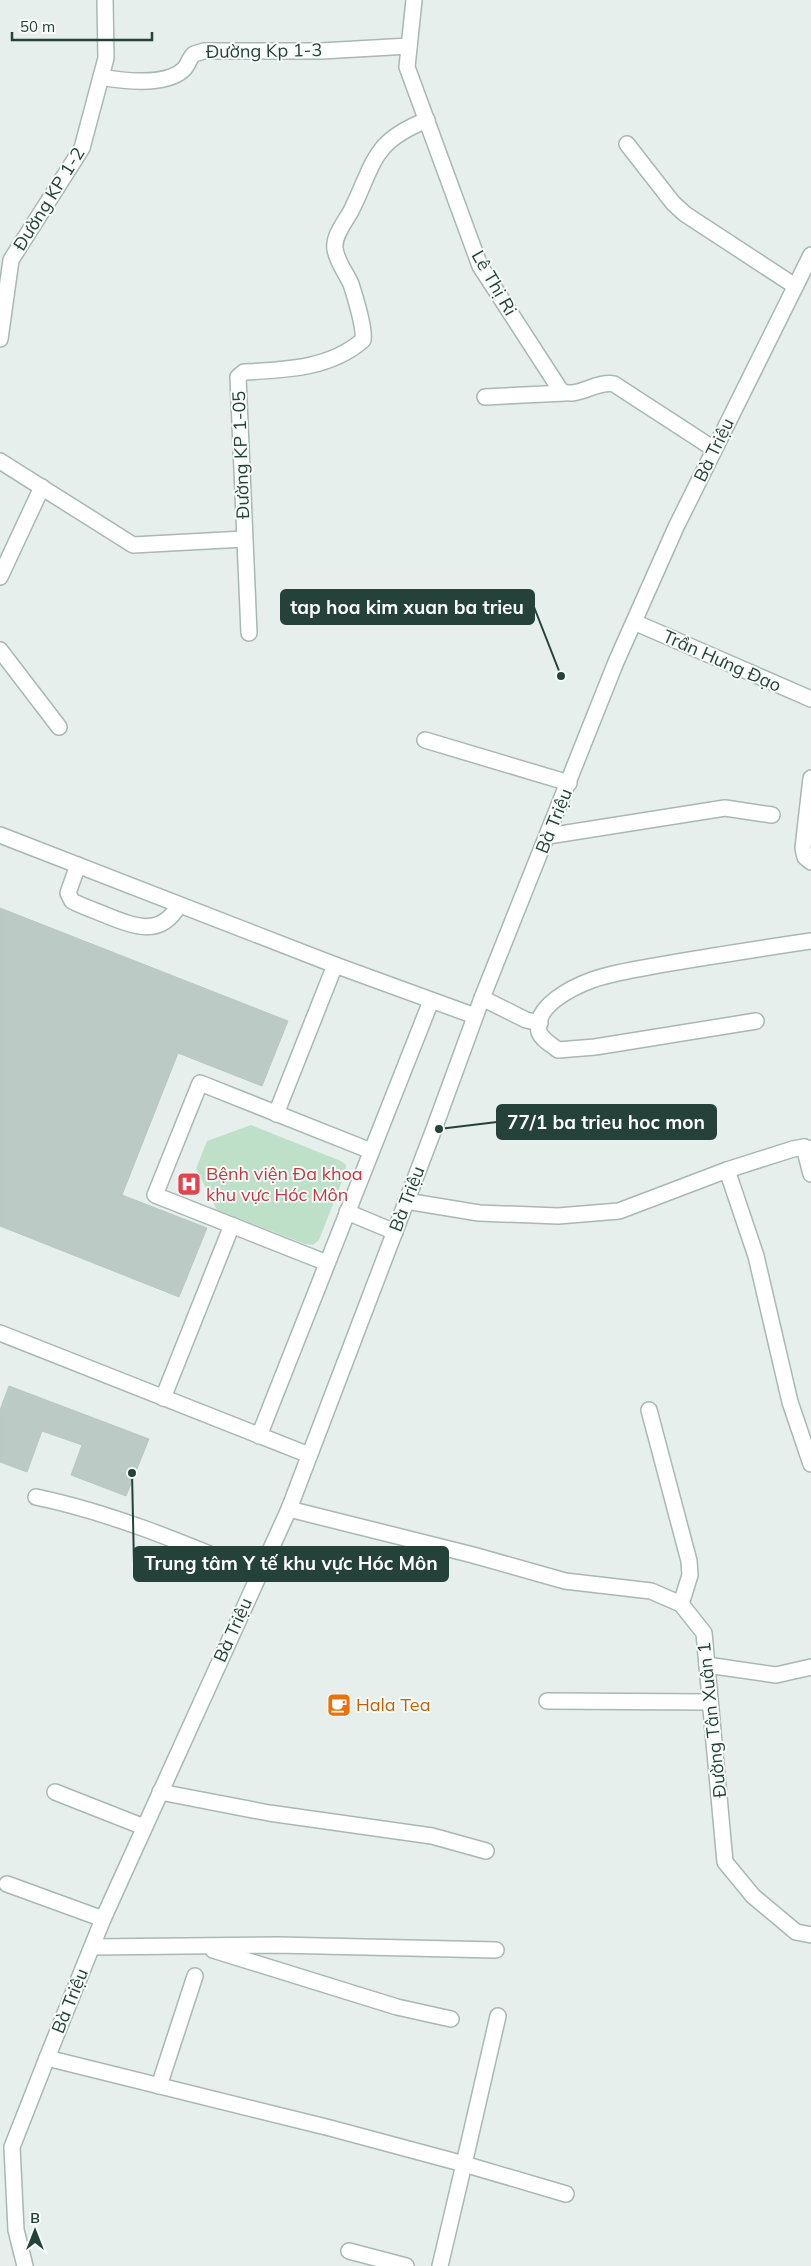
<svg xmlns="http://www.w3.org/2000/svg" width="811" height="2266" font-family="Mulish,sans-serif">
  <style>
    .green { fill: #bfe0c8 }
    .building { fill: #bbcac4; stroke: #b8c9c2 }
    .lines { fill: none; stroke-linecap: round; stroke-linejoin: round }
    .minor-casing { stroke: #a8b8b2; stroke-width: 18 }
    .minor { stroke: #fff; stroke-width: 15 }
    .labels { text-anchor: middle; stroke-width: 4; stroke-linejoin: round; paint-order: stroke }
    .street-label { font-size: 18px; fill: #24423a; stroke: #f7fbf9 }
    .health-label { font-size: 18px; fill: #be3a42; stroke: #f7fbf9; text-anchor: start }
    .food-label { font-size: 18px; fill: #c56008; stroke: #f7fbf9; text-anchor: start }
    .leader { fill: none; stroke: #24423a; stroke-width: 2 }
    .callout-dot { fill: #24423a; stroke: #f7fbf9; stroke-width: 2 }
    .callout { fill: #24423a; stroke: #24423a; stroke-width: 2 }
    .callout-label { font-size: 19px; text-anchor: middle; font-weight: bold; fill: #fff }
  </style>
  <rect width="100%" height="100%" fill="#e6efeb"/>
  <polygon class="green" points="251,1125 341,1161 346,1165 346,1171 319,1240 313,1245 305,1244 217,1210 196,1169 207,1141"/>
  <g class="building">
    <polygon points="0,908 288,1021 262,1086 178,1053 122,1195 207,1228 179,1297 0,1226"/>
    <polygon points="9,1386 149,1439 126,1496 71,1475 82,1445 42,1431 27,1472 0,1462 0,1410"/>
  </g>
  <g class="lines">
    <g class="minor-casing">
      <g id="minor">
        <path d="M414,0L407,67L480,266L561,391C577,399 597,380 614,384L714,449"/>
        <path d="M101,77C123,81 165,86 183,70C188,66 189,58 194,54L204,51H321L409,46"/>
        <polyline points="627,144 673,203 685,214 795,286"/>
        <polyline points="0,339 11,260 82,148 106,58 105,0"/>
        <polyline points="485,397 565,393"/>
        <polyline points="0,461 133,545 244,539"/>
        <polyline points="0,577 42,487"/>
        <polyline points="634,622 811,699"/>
        <path d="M249,633L238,377L244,372C284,370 330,369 363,340C365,329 355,296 351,284C346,273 337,262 335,249C333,236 345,222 351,211C375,163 371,142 427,120"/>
        <polyline points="0,650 59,727"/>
        <polyline points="425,740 569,783"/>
        <polyline points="811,778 803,848 805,857 811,862"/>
        <polyline points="0,835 335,965 475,1016"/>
        <polyline points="548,836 725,808 772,815"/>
        <path d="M78,865L68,893L72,901C84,907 96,911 108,916C136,927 161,937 179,905"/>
        <polyline points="482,998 526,1020 540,1023"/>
        <path d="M756,1021L595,1047L558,1050C552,1045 542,1040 539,1032C533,1006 573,987 592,980C618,971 645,968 671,963C718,955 764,948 811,941"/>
        <polyline points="276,1114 335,965"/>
        <polyline points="804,1147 811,1174"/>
        <polyline points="727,1170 793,1149 804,1147 811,1149"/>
        <polyline points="406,1201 479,1213 558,1216 619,1211 727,1170 756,1256 790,1402 811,1464"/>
        <polyline points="347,1212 395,1232"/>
        <polyline points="327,1263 155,1195 200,1083 371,1151"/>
        <polyline points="0,1333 309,1455"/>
        <polyline points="163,1398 232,1225"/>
        <polyline points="649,1410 689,1561 690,1575 681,1604"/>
        <polyline points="259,1436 431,1001"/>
        <path d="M36,1497C113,1513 186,1544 258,1574"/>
        <polyline points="289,1509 473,1555 565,1581 651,1591 681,1604 704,1633 725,1862 753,1896 796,1932 811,1935"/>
        <polyline points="707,1665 776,1675 811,1667"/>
        <polyline points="547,1701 710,1702"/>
        <polyline points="55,1792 144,1827"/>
        <polyline points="160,1792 269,1813 432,1836 486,1851"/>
        <polyline points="7,1884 103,1919"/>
        <polyline points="92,1947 277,1945 496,1950"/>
        <polyline points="213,1950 397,2007 451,2019"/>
        <polyline points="498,2016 464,2164 566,2194"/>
        <polyline points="47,2058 330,2128 464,2164 440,2266"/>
        <polyline points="159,2086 195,1976"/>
        <polyline points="349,2251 406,2266"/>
        <polyline points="25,2266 16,2230 12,2147 47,2058 103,1919 289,1509 434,1129 482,998 616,662 676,527 811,255"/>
      </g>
    </g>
    <use href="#minor" class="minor"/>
  </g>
  <defs>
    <g id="hospital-square" transform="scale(1.25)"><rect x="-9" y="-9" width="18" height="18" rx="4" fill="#e0444e" stroke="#f7fbf9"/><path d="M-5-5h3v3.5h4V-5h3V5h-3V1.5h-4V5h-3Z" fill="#fff"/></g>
    <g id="cafe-square" transform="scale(1.25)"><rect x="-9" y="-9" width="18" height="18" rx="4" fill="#e8710a" stroke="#f7fbf9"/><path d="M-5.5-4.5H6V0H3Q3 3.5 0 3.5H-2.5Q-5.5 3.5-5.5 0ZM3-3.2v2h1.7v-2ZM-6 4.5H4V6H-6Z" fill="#fff"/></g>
  </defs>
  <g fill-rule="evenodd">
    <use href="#hospital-square" x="189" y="1184"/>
    <use href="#cafe-square" x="339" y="1705"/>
  </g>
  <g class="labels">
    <g class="street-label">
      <text transform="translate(264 51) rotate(-1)" y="6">Đường Kp 1-3</text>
      <text transform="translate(49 199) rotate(-58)" y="6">Đường KP 1-2</text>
      <text transform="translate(494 283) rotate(60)" y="6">Lê Thị Ri</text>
      <text transform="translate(714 450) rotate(-64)" y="6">Bà Triệu</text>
      <text transform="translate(241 455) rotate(-92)" y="6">Đường KP 1-05</text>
      <text transform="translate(722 661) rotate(24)" y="6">Trần Hưng Đạo</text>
      <text transform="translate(554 821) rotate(-68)" y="6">Bà Triệu</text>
      <text transform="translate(407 1199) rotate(-69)" y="6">Bà Triệu</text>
      <text transform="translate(233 1630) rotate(-66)" y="6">Bà Triệu</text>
      <text transform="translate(712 1720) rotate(-96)" y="6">Đường Tân Xuân 1</text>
      <text transform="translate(70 2001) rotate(-68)" y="6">Bà Triệu</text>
    </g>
    <g class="health-label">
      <text x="206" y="1180">Bệnh viện Đa khoa<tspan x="206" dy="21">khu vực Hóc Môn</tspan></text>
    </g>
    <g class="food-label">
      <text x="356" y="1711">Hala Tea</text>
    </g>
  </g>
  <path class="leader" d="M561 676L534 607M439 1129L497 1122M132 1473L134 1564"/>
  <g class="callout-dot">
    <circle cx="561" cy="676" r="5"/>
    <circle cx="439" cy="1129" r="5"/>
    <circle cx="132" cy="1473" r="5"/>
  </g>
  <g class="callout">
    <rect x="281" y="590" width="253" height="34" rx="5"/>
    <rect x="497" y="1105" width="219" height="34" rx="5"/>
    <rect x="134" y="1547" width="314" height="34" rx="5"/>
  </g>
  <g class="callout-label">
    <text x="407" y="614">tap hoa kim xuan ba trieu</text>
    <text x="606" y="1129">77/1 ba trieu hoc mon</text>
    <text x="291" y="1570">Trung tâm Y tế khu vực Hóc Môn</text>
  </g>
  <g transform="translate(35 2231)" stroke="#f7fbf9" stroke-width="4" paint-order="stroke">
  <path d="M0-4L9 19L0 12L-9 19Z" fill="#24423a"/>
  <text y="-8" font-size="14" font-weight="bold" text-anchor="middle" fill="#24423a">B</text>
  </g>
  <path d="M12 32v8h140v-8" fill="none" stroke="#24423a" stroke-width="2.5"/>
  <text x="20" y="32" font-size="15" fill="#24423a" stroke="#f7fbf9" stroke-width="4" paint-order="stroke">50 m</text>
</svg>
